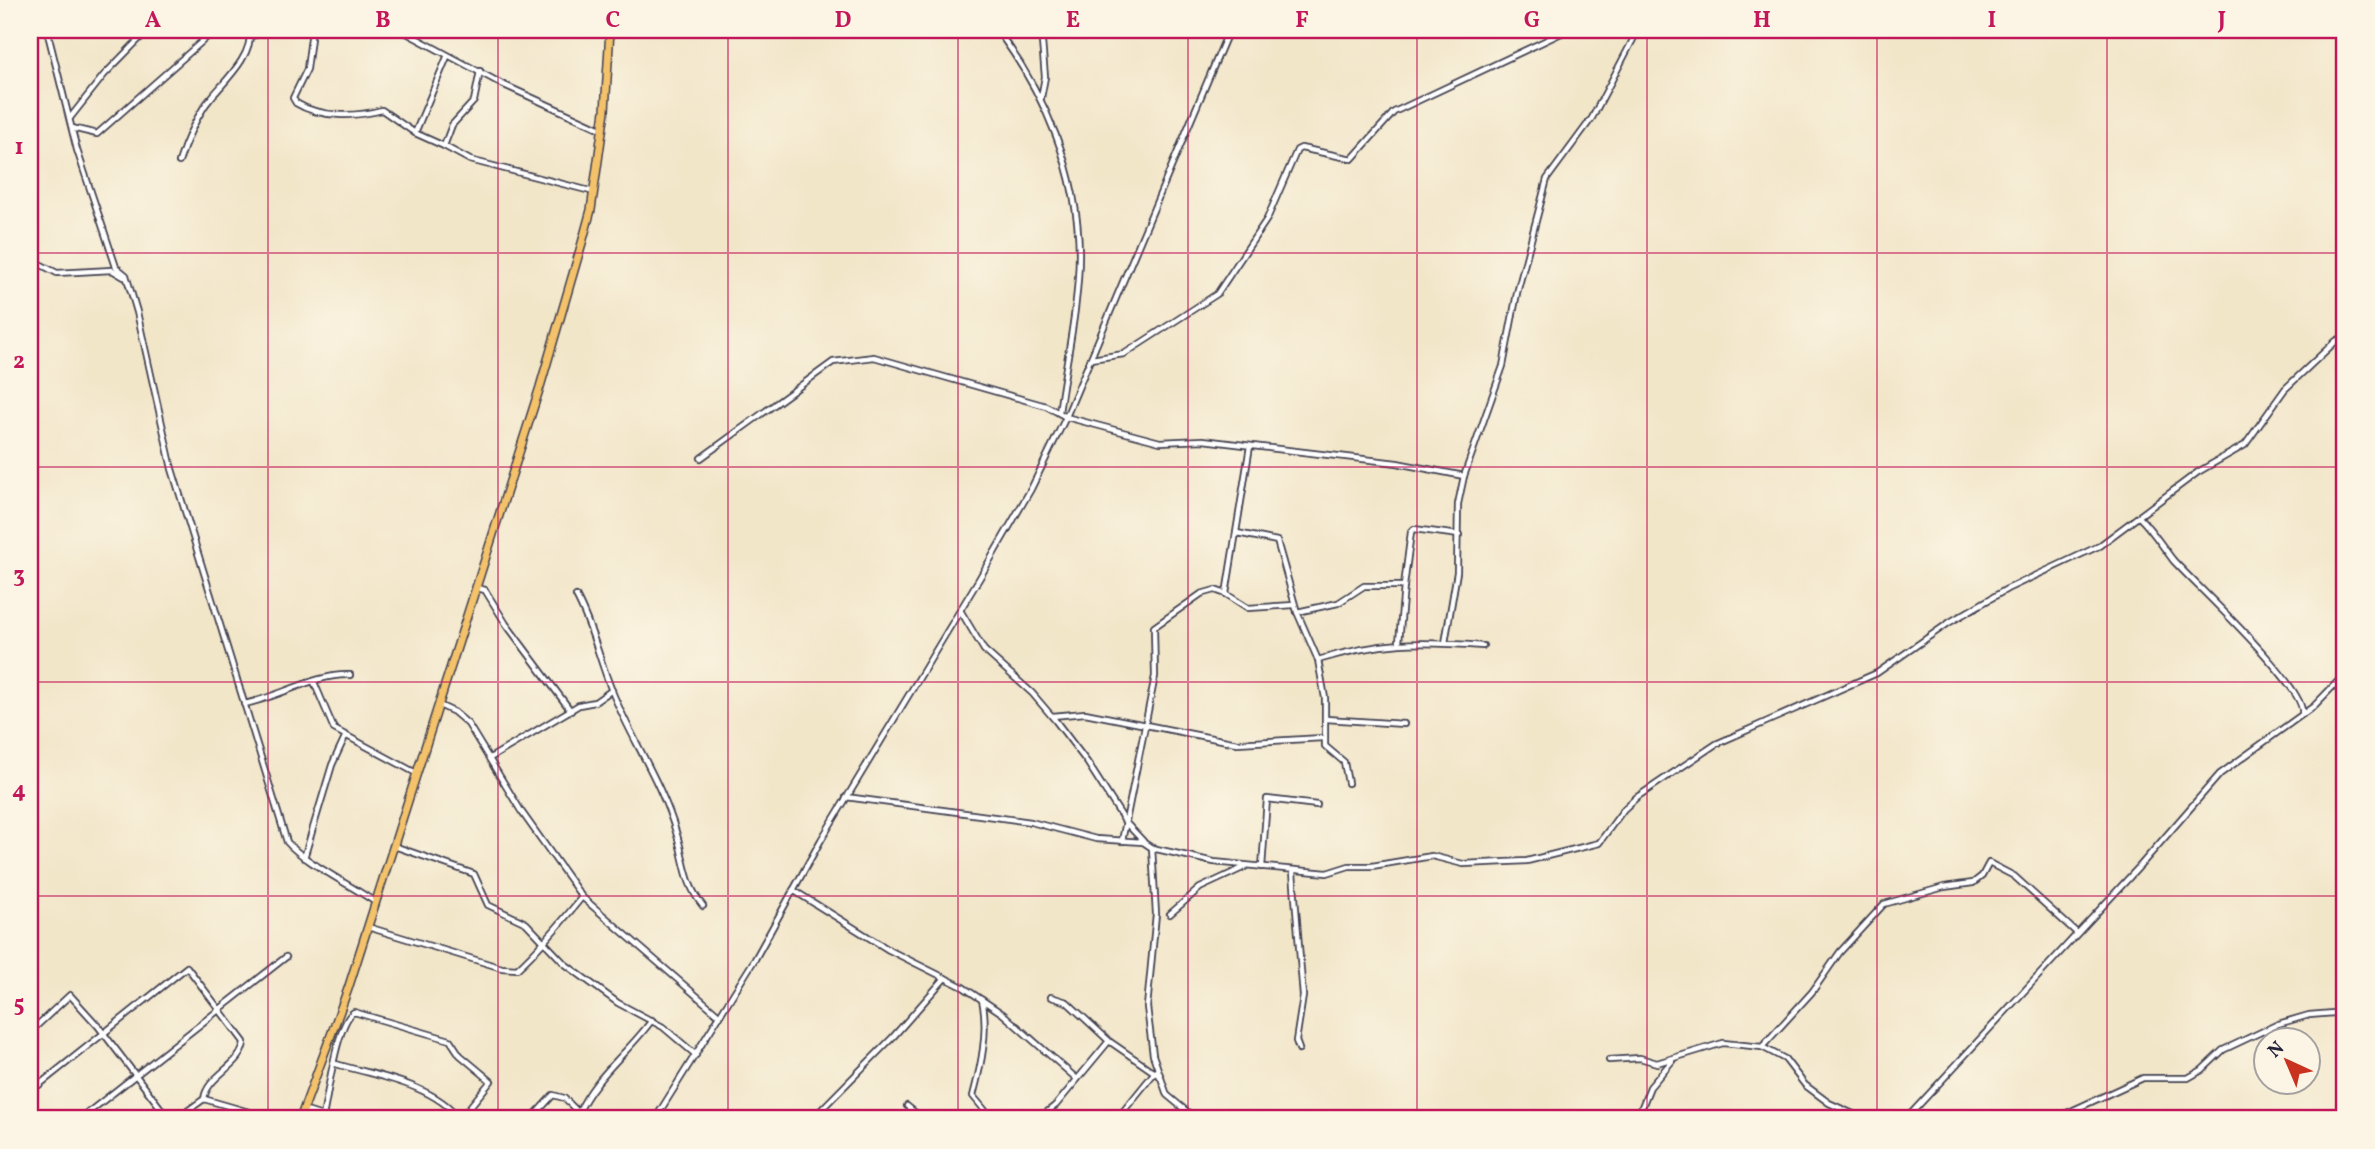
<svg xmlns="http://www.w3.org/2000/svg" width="2375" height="1149" font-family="Vollkorn,serif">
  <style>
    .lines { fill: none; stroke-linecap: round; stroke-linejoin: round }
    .minor-casing { stroke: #413f50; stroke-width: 8 }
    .trunk-casing { stroke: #413f50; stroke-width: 10 }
    .minor { stroke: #fff; stroke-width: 4.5 }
    .trunk { stroke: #f3c26a; stroke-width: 7 }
    .grid { fill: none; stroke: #c2185b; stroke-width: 2; stroke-opacity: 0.55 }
    .neatline { fill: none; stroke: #c2185b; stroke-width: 2.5 }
    .grid-label { font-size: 23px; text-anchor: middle; font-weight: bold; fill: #c2185b }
  </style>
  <rect width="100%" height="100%" fill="#fcf5e5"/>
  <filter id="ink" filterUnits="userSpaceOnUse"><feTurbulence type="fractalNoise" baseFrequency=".0143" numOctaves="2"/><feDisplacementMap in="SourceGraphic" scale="14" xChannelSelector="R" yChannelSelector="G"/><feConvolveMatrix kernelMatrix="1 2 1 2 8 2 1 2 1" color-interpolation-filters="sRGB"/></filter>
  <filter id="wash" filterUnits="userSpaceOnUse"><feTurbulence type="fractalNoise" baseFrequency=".00686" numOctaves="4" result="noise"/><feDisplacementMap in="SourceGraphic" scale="28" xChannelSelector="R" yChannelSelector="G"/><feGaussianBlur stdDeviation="1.57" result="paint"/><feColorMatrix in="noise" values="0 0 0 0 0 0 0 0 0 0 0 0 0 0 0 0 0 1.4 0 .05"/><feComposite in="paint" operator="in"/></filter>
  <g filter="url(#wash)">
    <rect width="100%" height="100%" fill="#f2e6c9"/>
  </g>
  <g filter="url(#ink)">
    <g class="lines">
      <g class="minor-casing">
        <g id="minor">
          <path d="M47,30L77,150L116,267L126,275L137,312L172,469L287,842C304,862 351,885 375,902"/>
          <path d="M312,30L307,69L293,98L296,103C320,118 356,117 382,110L415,133L444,146"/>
          <polyline points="401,30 502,84 603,130"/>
          <polyline points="1041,30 1045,77 1041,98"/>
          <polyline points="1229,30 1066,417 1160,442 1203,440 1261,447 1397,463 1464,476"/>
          <polyline points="250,36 281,30"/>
          <polyline points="480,71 474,101 452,125 444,146 470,160 594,192"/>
          <polyline points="70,118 104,75 148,30"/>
          <polyline points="72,128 97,134 215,30"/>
          <polyline points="415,133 447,57"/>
          <path d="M179,162C185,143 193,124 204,107C219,85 253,60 250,30"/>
          <polyline points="30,259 57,273 112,270 124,277"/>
          <polyline points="1091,359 1124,354 1217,294 1267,219 1297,150 1301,148 1352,159 1394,112 1568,30"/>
          <polyline points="701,458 833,362 874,357 1046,406 1059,413"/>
          <path d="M2140,518C2153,531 2162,546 2173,560C2194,584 2308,688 2302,714"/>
          <polyline points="1237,533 1277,541 1297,612 1318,660"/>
          <polyline points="477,588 485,590 506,624 571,711"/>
          <polyline points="1226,594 1248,608 1294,605"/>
          <path d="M576,596C593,627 600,663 614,696C633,741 662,784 676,832C685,859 684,883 703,906"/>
          <polyline points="960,610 984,650 1032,693 1055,720 1087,762 1126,823 1143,841"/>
          <polyline points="1297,612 1338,603 1364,586 1404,586 1411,532 1414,529 1459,535"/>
          <polyline points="1399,642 1404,586"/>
          <polyline points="1445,643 1457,572 1458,504 1464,476 1503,366 1517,293 1547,179 1592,118 1638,30"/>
          <polyline points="314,682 334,729 416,773"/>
          <path d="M244,704C277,698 318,673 350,675"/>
          <polyline points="439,705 454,712 468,724 521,811 582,897 720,1016"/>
          <polyline points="1052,716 1085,713 1237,743 1323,738"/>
          <polyline points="1326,719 1404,724"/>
          <polyline points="490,758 579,705 595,702 612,690"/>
          <path d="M1348,783L1344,762L1325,746V698L1318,660C1381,641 1418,641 1483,646"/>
          <polyline points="846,797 1031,822 1096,839 1143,842 1152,848 1156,914 1147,1007 1153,1055 1167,1095 1196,1119"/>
          <polyline points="1122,841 1155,676 1154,627 1201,594 1215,590 1226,594 1250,446"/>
          <polyline points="394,846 474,874 488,905 526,923 565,964 618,1003 663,1027 696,1055"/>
          <polyline points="1152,848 1214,862 1327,873 1349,866 1372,866 1432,856 1463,864 1527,861 1599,843 1624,809 1637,797 1716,744 1877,673 1950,622 2007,589 2099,546 2198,472 2245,445 2285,389 2336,341 2345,336"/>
          <polyline points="304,858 332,765 345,737"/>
          <polyline points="1262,867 1267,799 1317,805"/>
          <polyline points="1293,872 1303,996 1296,1041 1299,1049"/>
          <polyline points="793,890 889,950 963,987 1003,1014 1077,1079"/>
          <polyline points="1170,914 1200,888 1245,867"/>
          <path d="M368,927L502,968L517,969C541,947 561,923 582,897"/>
          <polyline points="1051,997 1067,1002 1109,1041 1161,1077"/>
          <path d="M982,1000C989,1030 981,1066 973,1096L992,1119"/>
          <polyline points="30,1032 70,995 98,1026 169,1119"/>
          <polyline points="1762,1047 1812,992 1840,952 1884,904 1944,887 1973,883 1982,876 1989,863 2014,876 2077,933"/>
          <polyline points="1609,1060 1640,1058 1657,1063 1723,1043 1762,1047 1785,1059 1805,1085 1829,1103 1864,1119"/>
          <path d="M336,1064C377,1076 433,1084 460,1119"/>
          <path d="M30,1092L187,967L244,1042C242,1066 207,1075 204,1099"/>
          <polyline points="907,1106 923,1119"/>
          <polyline points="303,1110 332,1119"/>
          <polyline points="30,1111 44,1119"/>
          <path d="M578,1114C594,1077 629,1052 652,1020"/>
          <path d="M323,1116C328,1095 337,1021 354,1012L450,1040L460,1055L491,1081L460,1119"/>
          <polyline points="80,1119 286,957"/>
          <polyline points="176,1119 204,1099 273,1119"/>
          <polyline points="531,1119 553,1095 564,1098 585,1119"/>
          <path d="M655,1119L755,959L821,840L979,579L1031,489L1066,417L1059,413C1066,360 1079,306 1079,253C1078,172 1045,93 997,30"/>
          <polyline points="812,1119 893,1037 945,978"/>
          <polyline points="1038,1119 1056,1105 1109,1041"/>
          <polyline points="1117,1119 1155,1072"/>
          <polyline points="1181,1119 1188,1113"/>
          <polyline points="1637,1119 1650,1087 1672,1061"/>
          <polyline points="1906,1119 2139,867 2220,774 2314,706 2345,674"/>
          <polyline points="2054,1119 2143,1078 2188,1078 2202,1070 2223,1050 2278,1024 2309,1015 2334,1013 2345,1017"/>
        </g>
      </g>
      <g class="trunk-casing">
        <polyline id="trunk" points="300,1119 348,989 540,387 582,243 591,210 605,111 610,30"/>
      </g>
      <use href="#minor" class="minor"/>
      <use href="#trunk" class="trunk"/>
    </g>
  </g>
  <path class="grid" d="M268,30V1119M498,30V1119M728,30V1119M958,30V1119M1188,30V1119M1417,30V1119M1647,30V1119M1877,30V1119M2107,30V1119M30,253H2345M30,467H2345M30,682H2345M30,896H2345"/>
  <rect width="2375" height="1149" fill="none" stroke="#fcf5e5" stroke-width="77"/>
  <g transform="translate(2287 1061) rotate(316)"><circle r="33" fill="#fcf5e5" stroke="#a5a1a1" stroke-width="2"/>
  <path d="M0-5L12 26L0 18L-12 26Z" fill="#c8321e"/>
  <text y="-10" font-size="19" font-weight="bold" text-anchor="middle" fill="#22223b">N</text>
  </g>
  <rect x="38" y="38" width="2298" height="1072" class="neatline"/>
  <g class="grid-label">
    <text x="153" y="27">A</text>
    <text x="383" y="27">B</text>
    <text x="613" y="27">C</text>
    <text x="843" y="27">D</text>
    <text x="1073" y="27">E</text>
    <text x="1302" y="27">F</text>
    <text x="1532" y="27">G</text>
    <text x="1762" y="27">H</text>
    <text x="1992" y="27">I</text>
    <text x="2222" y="27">J</text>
    <text x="19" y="154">1</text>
    <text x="19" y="368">2</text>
    <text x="19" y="582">3</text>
    <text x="19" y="797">4</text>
    <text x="19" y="1011">5</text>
  </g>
</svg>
